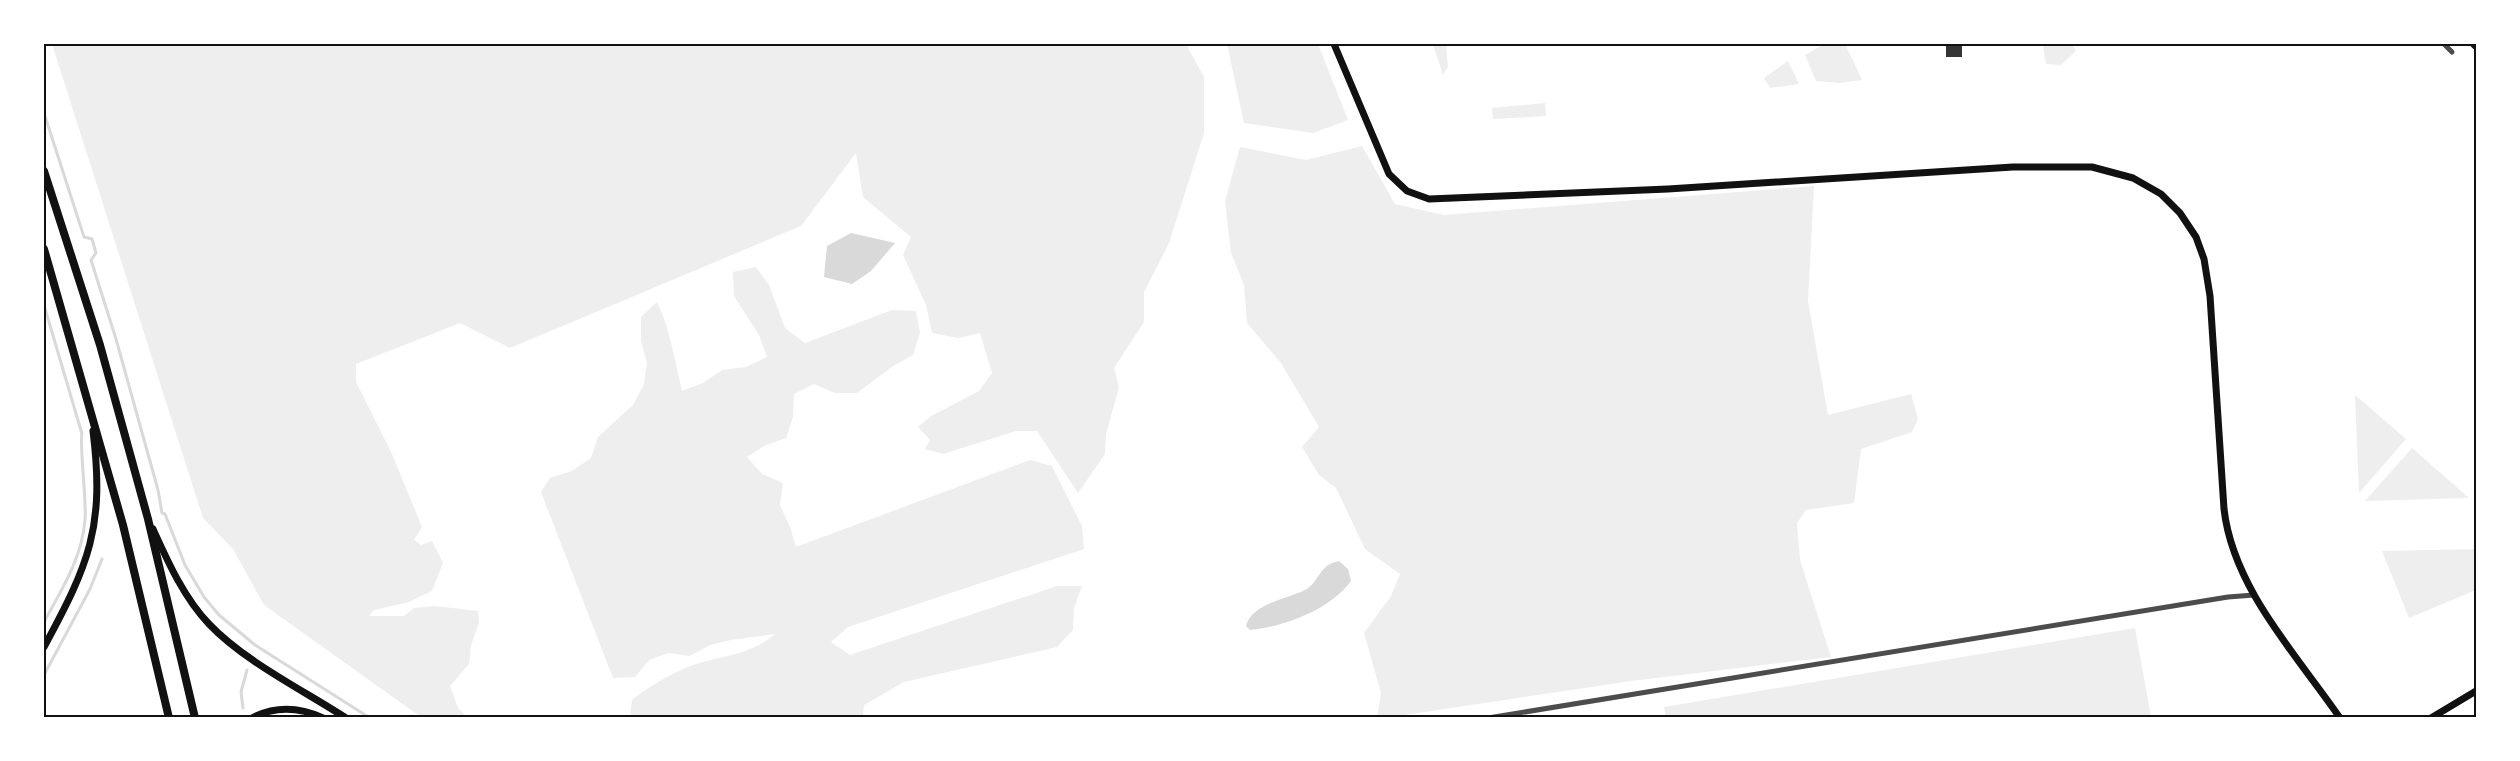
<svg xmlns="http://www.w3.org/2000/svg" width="2520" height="761" font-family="'Noto Serif',serif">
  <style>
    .green { fill: #eee }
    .water { fill: #d9d9d9 }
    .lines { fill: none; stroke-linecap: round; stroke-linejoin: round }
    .stream { stroke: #d9d9d9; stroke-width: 3 }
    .building { fill: #353535 }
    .minor { stroke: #4c4c4c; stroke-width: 5 }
    .secondary { stroke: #111; stroke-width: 7 }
    .primary { stroke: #111; stroke-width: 8 }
    .trunk { stroke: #111; stroke-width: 8 }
    .neatline { fill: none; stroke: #111; stroke-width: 2 }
  </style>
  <rect width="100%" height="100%" fill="#fff"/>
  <g class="green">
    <polygon points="52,44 1186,44 1204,77 1204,133 1169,243 1144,292 1144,322 1114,368 1119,387 1106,434 1105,454 1078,493 1037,431 1016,431 943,454 925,449 930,440 918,427 931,416 979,391 992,373 980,333 958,338 932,333 926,305 903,255 911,237 863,197 856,153 801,226 510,348 460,323 356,364 356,382 392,454 422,527 414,540 421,545 432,541 443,563 432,591 409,602 374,610 369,616 404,616 414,608 435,606 478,611 479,623 471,645 469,664 450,686 458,708 467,717 421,717 264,605 233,549 203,518"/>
    <polygon points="1227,44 1318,44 1348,120 1313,133 1244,123"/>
    <polygon points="1433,44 1446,44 1448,67 1443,75"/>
    <polygon points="1824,44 1845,44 1862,80 1840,83 1816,81 1805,55"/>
    <polygon points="2048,44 2072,44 2076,51 2061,65 2046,64 2043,47"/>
    <polygon points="1788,61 1799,84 1770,88 1764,78"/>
    <polygon points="1545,103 1546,116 1493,119 1492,108"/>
    <polygon points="1362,146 1395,204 1444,215 1814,186 1808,301 1828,415 1911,394 1918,419 1912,432 1861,449 1854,503 1806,510 1797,523 1800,560 1831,657 1631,681 1391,717 1377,717 1381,693 1364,633 1391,596 1400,574 1365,549 1336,488 1319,475 1302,447 1319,427 1281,363 1247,323 1244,285 1231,253 1225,201 1240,147 1306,160"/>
    <path d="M756,267L769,285L785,328L805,343L892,310L916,311L920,333L913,355L893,366L857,393H835L814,384L794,394L793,417L786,438L766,445L747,457L762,474L783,483L780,505L790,527L796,547L1030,460L1052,466L1082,526L1084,549L848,627L831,642L850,655L1057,586H1082L1074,608L1073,630L1057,647L904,682L864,705L863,717H630L632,700C650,686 671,673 693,665C724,655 749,656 775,634L731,640L710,645L690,656L668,653L649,660L635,677L613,678L541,492L550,478L572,471L591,458L598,437L633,405L644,384L647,363L641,341V317L657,302C670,329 675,361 682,391L703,383L722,370L746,367L767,357L759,335L734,296L733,272Z"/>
    <polygon points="2355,395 2406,439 2359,493"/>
    <polygon points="2412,448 2469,498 2365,501"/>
    <polygon points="2476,549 2476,590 2409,618 2382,551"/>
    <polygon points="2135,628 2151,717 1666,718 1664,707"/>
  </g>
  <g class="water">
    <polygon points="851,233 895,243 871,271 852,284 824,277 827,246"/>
    <path d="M1339,561L1348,569L1351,581C1331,609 1284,627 1250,630L1246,626C1251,604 1287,599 1305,590C1320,582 1318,565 1339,561Z"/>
  </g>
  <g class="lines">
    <g class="stream">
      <polyline points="44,113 84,237 92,239 96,253 91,260 116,339 158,490 162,513 165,514 185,565 204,597 219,615 255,645 370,718"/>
      <path d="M44,305L82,434C79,440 87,504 85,520C82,558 62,589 44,622"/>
      <polyline points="44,675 90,589 102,559"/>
      <polyline points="243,708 241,692 247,670"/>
    </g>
  </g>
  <rect class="building" x="1946" y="44" width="16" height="13"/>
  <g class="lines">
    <g class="minor">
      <polyline points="2444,44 2452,52"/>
      <polyline points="1488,718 2228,597 2254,595"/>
    </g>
    <g class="secondary">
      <path d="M1334,44L1389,174L1407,191L1429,199L1668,189L2013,167H2092L2133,178L2161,194L2180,213L2196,237L2204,259L2210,296L2224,509C2233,588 2296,654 2340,718"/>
      <path d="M153,529C168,562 184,598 209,624C244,661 303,690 346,718"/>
      <path d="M44,647C89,564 105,527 93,431"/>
      <path d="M252,718C275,706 299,707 323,718"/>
      <polyline points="2431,718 2476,691"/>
    </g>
    <polyline class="primary" points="2474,44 2476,46"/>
    <g class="trunk">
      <polyline points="44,171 100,345 148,519 195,718"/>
      <polyline points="44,249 123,525 169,718"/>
    </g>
  </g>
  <rect width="2520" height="761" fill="none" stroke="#ffffff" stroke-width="90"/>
  <rect x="45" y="45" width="2430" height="671" class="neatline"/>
</svg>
